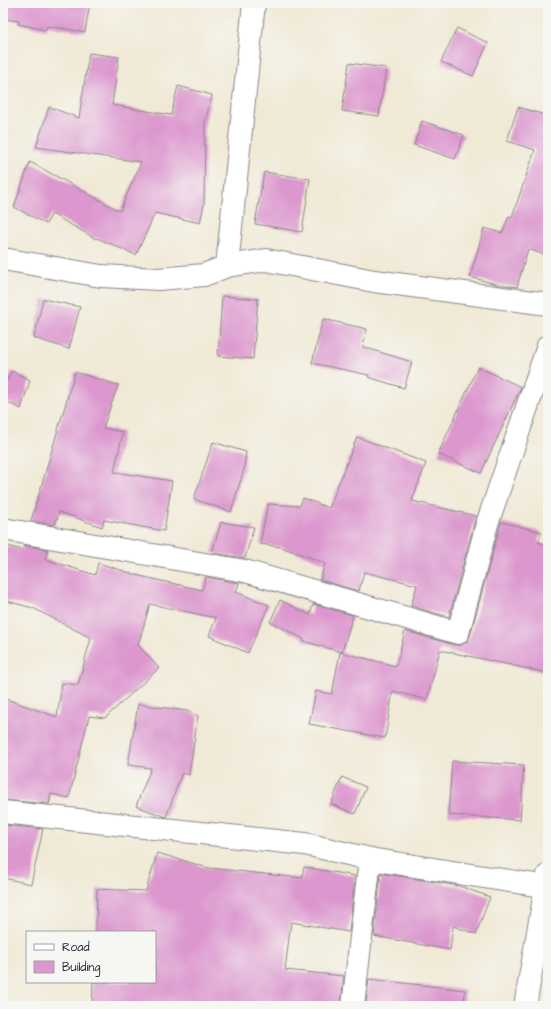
<svg xmlns="http://www.w3.org/2000/svg" width="551" height="1009" font-family="'Architects Daughter',sans-serif">
  <style>
    .building { fill: #dc97ce }
    .lines { fill: none; stroke-linecap: round; stroke-linejoin: round }
    .street-casing { stroke: #898688; stroke-width: 24 }
    .street { stroke: #fff; stroke-width: 22 }
  </style>
  <rect width="100%" height="100%" fill="#f6f6f2"/>
  <filter id="ink" filterUnits="userSpaceOnUse"><feTurbulence type="fractalNoise" baseFrequency=".025" numOctaves="2"/><feDisplacementMap in="SourceGraphic" scale="8" xChannelSelector="R" yChannelSelector="G"/><feConvolveMatrix kernelMatrix="1 2 1 2 8 2 1 2 1" color-interpolation-filters="sRGB"/></filter>
  <filter id="wash" filterUnits="userSpaceOnUse"><feTurbulence type="fractalNoise" baseFrequency=".012" numOctaves="4" result="noise"/><feDisplacementMap in="SourceGraphic" scale="16" xChannelSelector="R" yChannelSelector="G"/><feGaussianBlur stdDeviation="0.9" result="paint"/><feColorMatrix in="noise" values="0 0 0 0 0 0 0 0 0 0 0 0 0 0 0 0 0 1.4 0 .05"/><feComposite in="paint" operator="in"/></filter>
  <g filter="url(#wash)">
    <rect width="100%" height="100%" fill="#f0e9d5"/>
    <g id="blocks">
      <g class="building">
        <polygon points="3,3 90,3 85,32 47,26 46,30 18,24 19,21 3,19"/>
        <polygon points="457,28 488,43 473,76 441,62"/>
        <polygon points="89,53 119,57 112,105 171,115 178,86 212,95 205,122 204,204 200,223 155,213 136,255 97,238 96,239 52,214 46,224 14,207 30,162 120,211 141,162 36,147 49,107 79,118"/>
        <polygon points="349,63 386,68 379,116 342,111"/>
        <polygon points="518,107 548,116 548,256 528,249 517,287 496,284 470,277 484,228 502,233 509,216 512,217 535,150 507,141"/>
        <polygon points="422,121 464,135 455,159 414,145"/>
        <polygon points="264,172 310,179 302,232 255,224"/>
        <polygon points="222,296 258,299 253,359 218,356"/>
        <polygon points="43,299 80,307 69,349 34,338"/>
        <polygon points="323,319 367,329 363,347 412,362 404,388 368,377 369,375 312,363"/>
        <polygon points="478,367 521,387 481,473 438,454"/>
        <polygon points="12,371 30,380 21,409 3,400 3,388"/>
        <polygon points="75,372 118,385 103,428 123,432 114,472 172,481 164,531 104,520 102,527 59,512 55,525 31,521"/>
        <polygon points="357,437 426,463 412,501 476,516 449,617 411,606 417,585 364,572 359,591 320,580 325,563 281,547 260,544 268,504 300,506 303,498 329,508"/>
        <polygon points="213,442 246,452 244,469 231,512 194,499"/>
        <polygon points="221,522 254,527 245,558 212,553"/>
        <polygon points="501,522 542,532 538,542 548,545 548,673 440,650 427,700 393,691 385,738 309,724 316,691 332,694 340,652 396,666 405,631 455,645 461,645 467,642 470,636"/>
        <polygon points="3,545 22,550 24,545 48,550 45,559 95,575 98,563 140,576 202,590 206,577 239,583 236,592 269,605 248,653 209,636 216,618 150,604 138,645 159,668 105,718 89,716 69,798 51,794 49,804 3,800 3,698 57,717 62,683 78,685 91,638 33,608 3,600"/>
        <polygon points="280,600 310,615 313,604 353,615 342,652 303,641 304,639 270,622"/>
        <polygon points="138,704 187,711 198,716 189,775 182,773 166,817 136,806 151,768 128,765"/>
        <polygon points="452,761 524,765 520,820 448,815"/>
        <polygon points="342,777 366,787 355,814 331,804"/>
        <polygon points="3,825 43,829 31,884 3,878"/>
        <polygon points="157,853 209,868 302,878 304,867 355,876 349,932 291,922 285,970 344,976 341,1006 92,1006 93,982 155,982 155,932 96,932 97,889 146,891"/>
        <polygon points="381,873 459,886 490,897 476,934 453,926 450,950 374,936"/>
        <polygon points="369,979 465,990 464,1006 366,1006"/>
      </g>
    </g>
  </g>
  <g filter="url(#ink)">
    <use href="#blocks" fill-opacity="0" stroke="#898688" stroke-width="1"/>
    <g class="lines">
      <g class="street-casing">
        <g id="street">
          <polyline points="3,259 101,276 159,279 204,275 227,266 266,260 374,281 548,304"/>
          <polyline points="227,266 254,3"/>
          <polyline points="3,529 245,571 458,633 487,524 548,346"/>
          <polyline points="3,812 305,844 370,859 548,887"/>
          <polyline points="353,1006 370,859"/>
          <polyline points="525,1006 548,875"/>
        </g>
      </g>
      <use href="#street" class="street"/>
    </g>
  </g>
  <rect width="551" height="1009" fill="none" stroke="#f6f6f2" stroke-width="16"/>
  <rect x="26" y="931" width="130" height="52" fill="#f6f6f2" stroke="#a1a1a9"/>
  <rect x="34" y="944" width="20" height="6" fill="#ffffff" stroke="#a1a1a9"/>
  <text x="62" y="951" font-size="12" fill="#22223b">Road</text>
  <rect x="34" y="961" width="20" height="12" fill="#dc97ce" stroke="#a1a1a9"/>
  <text x="62" y="971" font-size="12" fill="#22223b">Building</text>
</svg>
